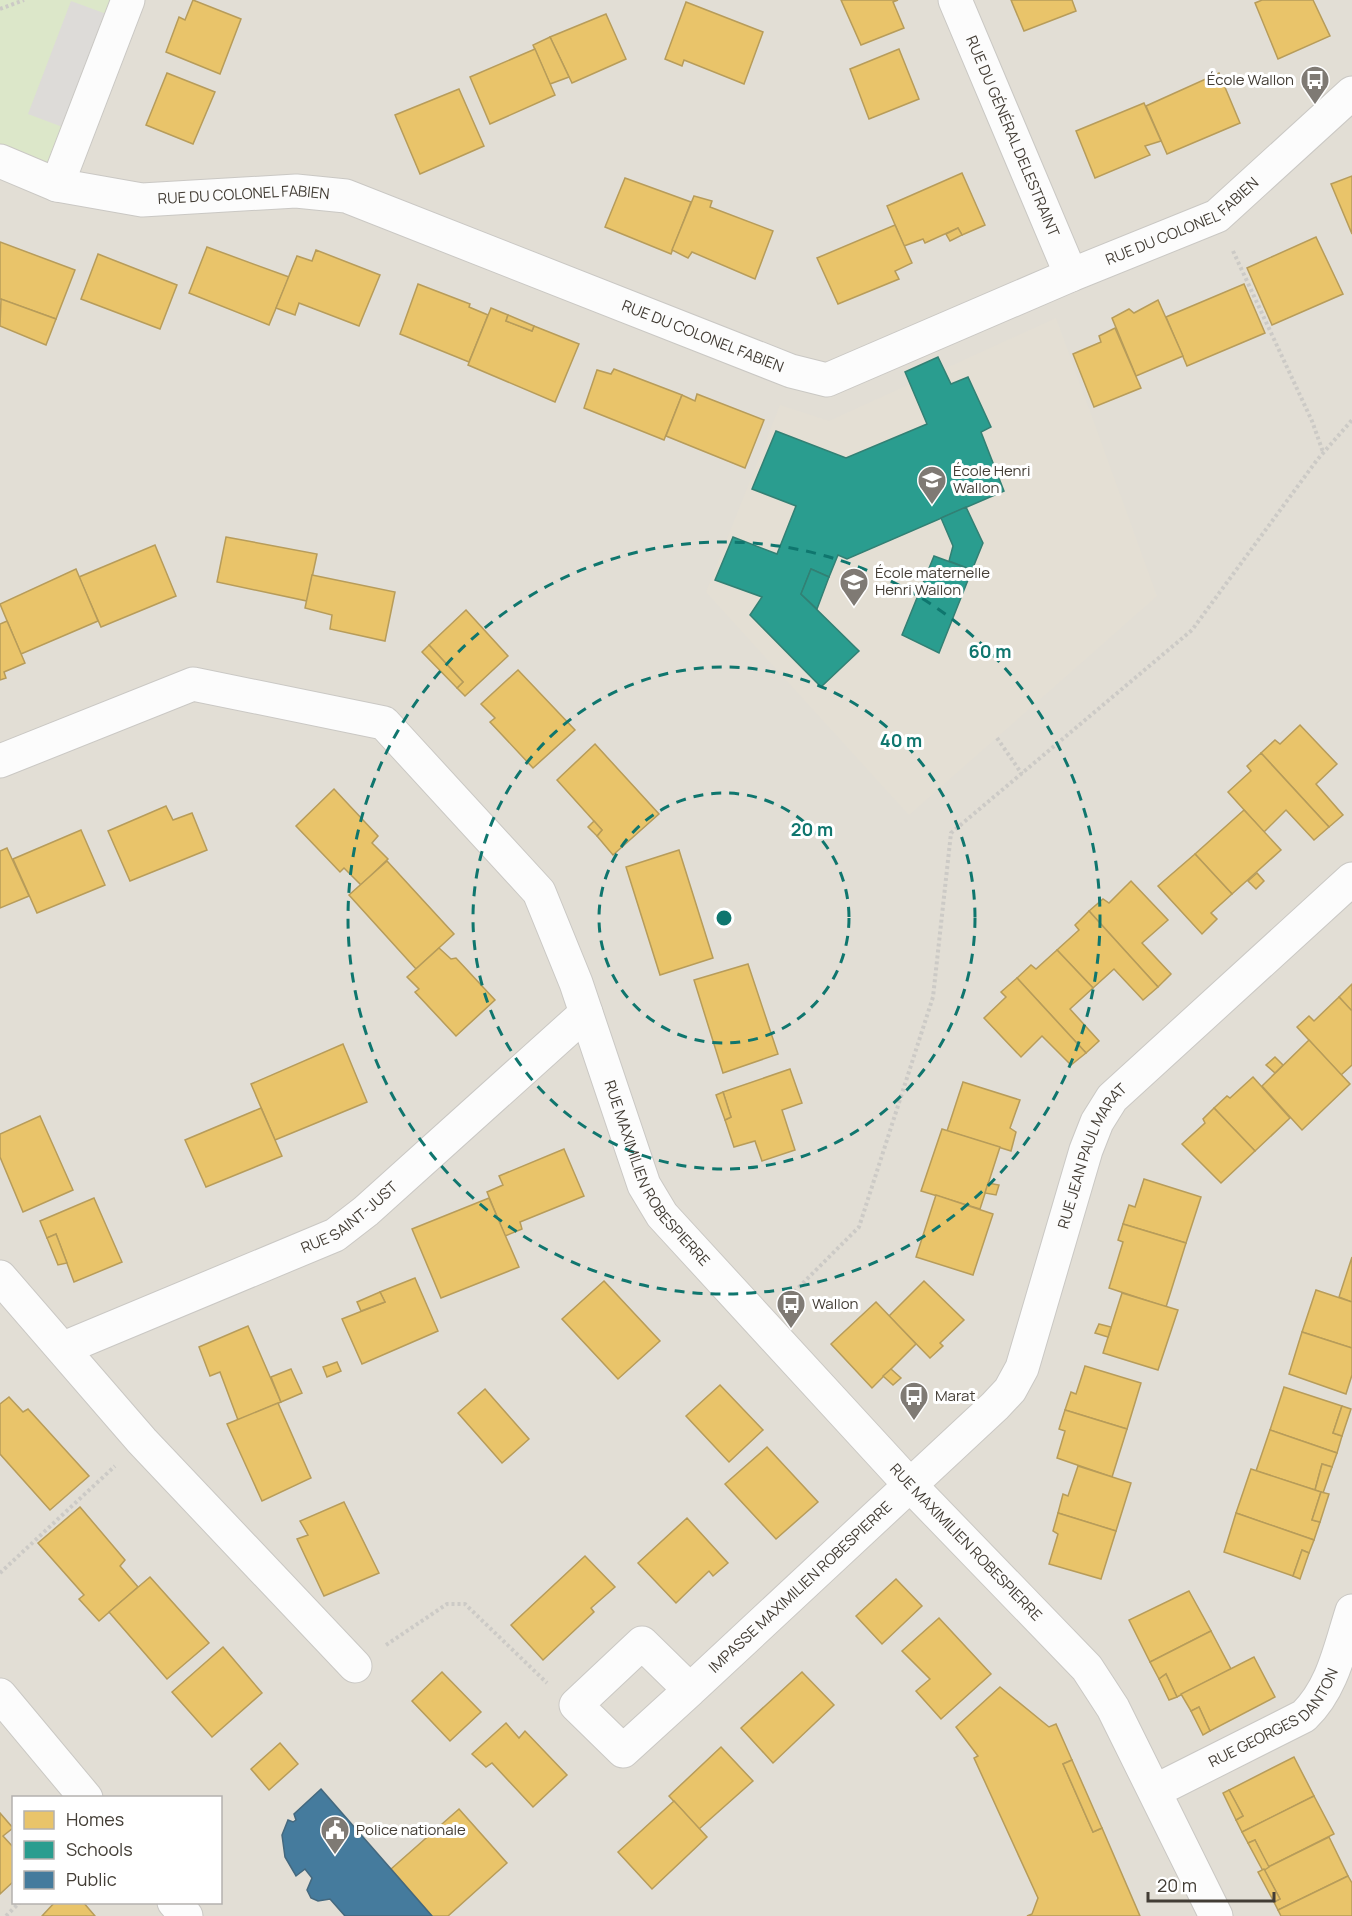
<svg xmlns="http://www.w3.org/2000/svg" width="1352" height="1916" font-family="Manrope,sans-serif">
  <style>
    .residential { fill: #e2ded5; fill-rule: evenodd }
    .education { fill: #e4dfd4 }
    .green { fill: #dce7c9 }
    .parking { fill: #dddbd8 }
    .homes { fill: #e9c46a; stroke: #b79c5a; stroke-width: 1.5 }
    .schools { fill: #2a9d8f; stroke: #328074; stroke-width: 1.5 }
    .public { fill: #457b9d; stroke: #44687e; stroke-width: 1.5 }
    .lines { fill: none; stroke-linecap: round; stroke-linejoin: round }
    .minor-casing { stroke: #cac8c4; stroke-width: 35 }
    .path { stroke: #cccac6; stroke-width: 4; stroke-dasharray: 3 3; stroke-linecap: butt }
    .minor { stroke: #fcfcfc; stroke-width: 33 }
    .ring { fill: none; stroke: #0f766e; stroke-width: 3; stroke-dasharray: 10 8 }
    .labels { text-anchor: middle; stroke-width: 6; stroke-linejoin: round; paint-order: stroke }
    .poi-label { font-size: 15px; fill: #433d35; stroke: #fff; text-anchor: start }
    .street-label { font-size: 15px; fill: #433d35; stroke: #fff }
    .centre { fill: #0f766e; stroke: #fff; stroke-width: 3 }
    .ring-label { font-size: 18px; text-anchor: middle; font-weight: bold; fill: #0f766e; stroke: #fff; stroke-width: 6; stroke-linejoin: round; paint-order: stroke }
  </style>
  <rect width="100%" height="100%" fill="#eeece8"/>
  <path class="residential" d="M0,0H1352V1916H0ZM14,1798H220V1902H14Z"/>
  <polygon class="education" points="1056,318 1157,596 909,815 706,592 780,405 829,421 910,384 905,372 938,357 944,369"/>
  <polygon class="green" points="0,0 128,0 57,185 0,161"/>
  <polygon class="parking" points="71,1 120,19 76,132 28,114"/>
  <g class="homes">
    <polygon points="193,0 241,19 220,74 166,52 179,17 185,20"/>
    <polygon points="841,0 898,0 893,2 904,28 861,45"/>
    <polygon points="1011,0 1072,0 1076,11 1024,31"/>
    <polygon points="1262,0 1313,0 1330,36 1278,59 1255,3"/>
    <polygon points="686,2 763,32 744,84 684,60 682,66 665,59"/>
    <polygon points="606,14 626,59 572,83 550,37"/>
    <polygon points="550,37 569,77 550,84 533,45"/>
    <polygon points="535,49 555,95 490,124 470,77"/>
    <polygon points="899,49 919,99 869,119 850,69"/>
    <polygon points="167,73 215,92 193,144 146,125"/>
    <polygon points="1219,73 1240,123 1167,154 1146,106"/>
    <polygon points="459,89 484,146 420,174 395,115"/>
    <polygon points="1144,103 1161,141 1145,146 1150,155 1095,178 1076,131"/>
    <polygon points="962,173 985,225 962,235 958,228 925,243 923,239 904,246 887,206"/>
    <polygon points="1352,176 1352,234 1331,184"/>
    <polygon points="625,178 691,202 671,254 605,227"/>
    <polygon points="694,196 712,201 710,207 773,231 755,279 692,252 688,258 672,250"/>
    <polygon points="895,225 912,263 895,271 899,279 838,304 817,258"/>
    <polygon points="958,228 962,235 950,241 946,234"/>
    <polygon points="1316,237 1343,294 1272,325 1247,268"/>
    <polygon points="0,242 75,270 56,319 0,299"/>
    <polygon points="207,247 289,277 269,325 189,293"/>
    <polygon points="316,250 380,275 359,326 299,303 295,315 276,308 297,256 312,261"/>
    <polygon points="98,254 177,285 160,329 81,299"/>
    <polygon points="418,284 470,304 469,307 488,315 469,362 400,334"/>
    <polygon points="1244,284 1265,333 1187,366 1166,317"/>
    <polygon points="1,299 56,319 46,345 0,326"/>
    <polygon points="1158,300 1183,356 1136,376 1112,318 1129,309 1134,313"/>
    <polygon points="491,308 508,315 506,321 532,331 534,326 579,344 555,402 468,365"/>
    <polygon points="508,315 534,326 532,331 506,321"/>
    <polygon points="1115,328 1141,388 1094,407 1073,354 1101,342 1099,336"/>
    <polygon points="614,369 682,395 664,440 584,408 597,370 611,374"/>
    <polygon points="697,394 764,420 745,468 666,436 682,395 695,401"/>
    <polygon points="226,537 317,554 307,601 217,582"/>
    <polygon points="155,545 176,596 101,627 79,577"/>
    <polygon points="76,569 98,621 21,654 0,604"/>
    <polygon points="312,575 395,592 385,641 330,629 332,615 305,608"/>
    <polygon points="466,610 508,656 465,696 457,688 463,682 429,645"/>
    <polygon points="7,621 25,663 4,672 6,678 0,680 0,624"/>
    <polygon points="429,645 463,682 457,688 422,652"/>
    <polygon points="518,670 575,730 533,768 490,722 495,718 481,704"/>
    <polygon points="1300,725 1337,764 1316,784 1343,815 1329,827 1261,753 1275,740 1280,744"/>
    <polygon points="595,744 659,814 613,855 597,836 602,830 557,780"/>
    <polygon points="1261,753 1329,827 1314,840 1286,810 1264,832 1228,792 1251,771 1247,766"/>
    <polygon points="334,789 378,836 372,843 388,859 361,885 344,868 340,872 296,826"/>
    <polygon points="166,806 173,820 192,813 207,850 130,881 108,831"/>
    <polygon points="1244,810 1281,850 1232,894 1195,854"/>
    <polygon points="594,821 602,830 597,836 588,827"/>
    <polygon points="81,830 105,885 37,913 13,859"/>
    <polygon points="7,848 29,896 0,908 0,851"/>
    <polygon points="679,850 713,958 660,975 626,867"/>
    <polygon points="1195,854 1232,894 1211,913 1217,919 1202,934 1158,886"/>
    <polygon points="387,861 454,934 416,969 349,895"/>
    <polygon points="1257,873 1264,881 1256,889 1248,881"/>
    <polygon points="1131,881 1168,920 1142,943 1171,974 1158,987 1089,911 1103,899 1109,903"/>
    <polygon points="1089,911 1158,987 1143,1000 1114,969 1093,988 1057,950 1079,930 1075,925"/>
    <polygon points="439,948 451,959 456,958 495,1000 456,1036 415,992 419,989 407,977"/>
    <polygon points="1057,950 1093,988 1070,1009 1099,1041 1086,1053 1017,978 1031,965 1036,969"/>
    <polygon points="748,964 778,1054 723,1073 694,980"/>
    <polygon points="1017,978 1086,1053 1071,1065 1042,1036 1021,1057 984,1018 1006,997 1001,992"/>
    <polygon points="1352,984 1352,1011 1339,997"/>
    <polygon points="1339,997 1352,1011 1352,1065 1341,1075 1297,1027 1309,1016 1314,1021"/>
    <polygon points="1309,1040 1350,1084 1302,1130 1262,1086"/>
    <polygon points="343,1044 367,1102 275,1140 251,1084"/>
    <polygon points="1275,1057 1283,1065 1275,1073 1266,1065"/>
    <polygon points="790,1069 802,1103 782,1110 795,1150 762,1161 755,1141 734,1147 725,1120 731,1117 723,1092"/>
    <polygon points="1253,1077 1290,1118 1255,1151 1214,1108 1227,1096 1230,1098"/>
    <polygon points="963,1082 1020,1100 1010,1128 1016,1132 1011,1151 947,1131"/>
    <polygon points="723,1092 731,1117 725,1120 716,1095"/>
    <polygon points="261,1108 282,1156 206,1187 185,1140"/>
    <polygon points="1214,1108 1255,1151 1221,1183 1182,1144 1205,1123 1203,1119"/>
    <polygon points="40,1116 73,1190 23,1212 0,1157 0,1134"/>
    <polygon points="942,1129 1000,1147 980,1209 921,1191"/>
    <polygon points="564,1149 584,1196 520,1222 522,1229 505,1236 487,1192 503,1185 499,1176"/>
    <polygon points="1144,1179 1201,1197 1186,1243 1123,1224 1129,1205 1135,1207"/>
    <polygon points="988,1183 999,1185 996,1195 985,1193"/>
    <polygon points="936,1195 993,1214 973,1275 916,1257"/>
    <polygon points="94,1198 122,1262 74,1282 56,1234 47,1238 40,1221"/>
    <polygon points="489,1198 519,1267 441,1298 412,1229"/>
    <polygon points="1123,1224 1186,1243 1166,1307 1109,1288 1123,1242 1118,1240"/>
    <polygon points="56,1234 67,1263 58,1265 47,1238"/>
    <polygon points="1352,1257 1352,1302 1339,1297"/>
    <polygon points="415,1278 438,1331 362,1364 342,1319 385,1302 380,1292"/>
    <polygon points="604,1281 660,1341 618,1379 562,1319"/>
    <polygon points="924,1281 964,1320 940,1343 943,1346 930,1358 889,1316"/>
    <polygon points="1316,1290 1352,1302 1352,1348 1302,1332"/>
    <polygon points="380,1292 385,1302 361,1311 357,1302"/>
    <polygon points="1122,1293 1178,1310 1158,1370 1103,1353"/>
    <polygon points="876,1302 916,1344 872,1388 831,1344"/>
    <polygon points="1099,1324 1111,1327 1108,1337 1095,1333"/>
    <polygon points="248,1326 281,1402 238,1420 220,1372 210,1376 199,1347"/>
    <polygon points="1302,1332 1352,1348 1352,1375 1346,1394 1289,1374"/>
    <polygon points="337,1362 341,1371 327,1377 323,1367"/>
    <polygon points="1085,1366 1141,1383 1127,1429 1065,1410 1071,1392 1076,1394"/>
    <polygon points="291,1369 302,1393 281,1402 271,1377"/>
    <polygon points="891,1369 901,1378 893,1385 883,1376"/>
    <polygon points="720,1385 763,1430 729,1462 686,1416"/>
    <polygon points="1284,1387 1342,1406 1333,1433 1342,1436 1337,1453 1270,1430"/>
    <polygon points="485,1389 529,1439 502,1463 458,1413"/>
    <polygon points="9,1397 23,1412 28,1409 89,1476 50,1510 0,1454 0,1404"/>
    <polygon points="278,1403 311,1478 262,1501 227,1424"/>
    <polygon points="1342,1406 1351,1409 1342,1436 1333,1433"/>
    <polygon points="1065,1410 1127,1429 1112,1477 1057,1458 1065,1431 1059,1429"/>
    <polygon points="1270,1430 1337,1453 1332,1467 1322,1464 1315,1490 1256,1471"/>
    <polygon points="767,1447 818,1502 776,1539 725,1484"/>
    <polygon points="1322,1464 1332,1467 1323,1493 1315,1490"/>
    <polygon points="1078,1466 1131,1483 1116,1531 1058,1513 1063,1494 1068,1496"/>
    <polygon points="1251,1469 1321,1492 1312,1520 1320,1522 1314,1540 1236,1513"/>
    <polygon points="1321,1492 1329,1494 1320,1522 1312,1520"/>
    <polygon points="344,1502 379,1573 324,1596 297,1539 308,1535 300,1521"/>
    <polygon points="80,1507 125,1560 120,1566 138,1587 99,1621 79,1599 84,1595 38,1543"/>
    <polygon points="1058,1513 1116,1531 1101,1579 1049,1564 1058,1534 1053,1531"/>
    <polygon points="1236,1513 1314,1540 1309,1553 1302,1550 1293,1576 1224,1552"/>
    <polygon points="687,1518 728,1563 713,1576 709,1571 676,1603 638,1563"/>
    <polygon points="1302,1550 1309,1553 1300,1579 1293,1576"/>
    <polygon points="585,1556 615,1587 591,1608 594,1612 543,1660 511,1625"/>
    <polygon points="150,1577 209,1643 167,1679 109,1612"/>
    <polygon points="896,1579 922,1606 882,1644 856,1616"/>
    <polygon points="1189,1591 1211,1631 1150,1662 1129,1620"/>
    <polygon points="939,1618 991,1674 941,1719 916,1691 930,1679 902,1651"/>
    <polygon points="1211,1631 1231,1669 1177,1697 1166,1674 1159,1679 1150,1662"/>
    <polygon points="223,1647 262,1693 212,1737 172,1692"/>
    <polygon points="1254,1657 1275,1697 1210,1731 1199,1707 1191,1711 1181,1694"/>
    <polygon points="442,1672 481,1712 450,1741 412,1701"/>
    <polygon points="802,1672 834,1705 773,1763 741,1728"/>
    <polygon points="1166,1674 1177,1697 1169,1700 1159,1679"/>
    <polygon points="1000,1687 1049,1727 1056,1724 1072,1760 1063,1764 1093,1832 1102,1828 1140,1916 1027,1916 1032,1914 1038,1898 974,1758 978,1756 956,1727"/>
    <polygon points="1199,1707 1210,1731 1203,1735 1191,1711"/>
    <polygon points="506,1723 519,1738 525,1731 567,1775 533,1807 492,1763 486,1767 472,1754"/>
    <polygon points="280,1743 298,1764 269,1790 251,1769"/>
    <polygon points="721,1747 753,1781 699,1829 669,1796"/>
    <polygon points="1294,1757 1314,1796 1242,1832 1236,1820 1243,1816 1229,1790"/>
    <polygon points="1072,1760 1102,1828 1093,1832 1063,1764"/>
    <polygon points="1229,1790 1243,1816 1236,1820 1223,1793"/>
    <polygon points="1314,1796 1334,1834 1268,1867 1255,1840 1248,1843 1242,1832"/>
    <polygon points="674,1801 707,1837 652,1889 618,1852"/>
    <polygon points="459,1809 507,1863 448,1916 432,1916 391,1869"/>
    <polygon points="0,1813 13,1828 3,1836 14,1848 14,1881 0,1894"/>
    <polygon points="1329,1837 1348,1876 1278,1910 1274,1902 1280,1899 1264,1869"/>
    <polygon points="1255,1840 1269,1867 1263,1871 1248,1843"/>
    <polygon points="1264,1869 1280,1899 1274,1902 1258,1872"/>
    <polygon points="1348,1876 1352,1883 1352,1916 1281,1916 1278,1910"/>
    <polygon points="55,1902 83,1902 95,1916 42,1916"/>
  </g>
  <g class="schools">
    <polygon points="938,357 951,384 968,377 991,427 981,432 1004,491 847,559 838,555 829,577 811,569 801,594 859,651 821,687 750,615 762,597 715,580 733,537 777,554 796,506 752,489 776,431 846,458 927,424 905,372"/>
    <polygon points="966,507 983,543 972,570 949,561 953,546 941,518"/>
    <polygon points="934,556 972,570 939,653 902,635"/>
    <polygon points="811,569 829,577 817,609 801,594"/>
  </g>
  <polygon class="public" points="321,1789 391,1869 432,1916 345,1916 330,1899 318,1901 311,1898 307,1890 312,1878 305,1869 296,1876 285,1857 282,1835 288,1820 293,1822 296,1820 294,1814"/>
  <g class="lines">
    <g class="minor-casing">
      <g id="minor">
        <path id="s1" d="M955,0L1071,275"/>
        <path id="s2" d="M0,161L57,185L142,200L296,191L346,196L791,371L827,380L1071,275L1217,216L1352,93"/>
        <polyline points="57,185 128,0"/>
        <path id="s3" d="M0,761L193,684L384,723L539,892L576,983L644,1185L662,1215L911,1486L1087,1668L1113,1708L1216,1916"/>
        <polyline points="0,1277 142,1441 355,1666"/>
        <path id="s4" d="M64,1348L335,1235L366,1211L586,1013"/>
        <path id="s5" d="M690,1690L623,1751L576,1705L642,1643L690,1690L995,1406L1010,1390L1022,1368L1086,1150L1097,1122L1112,1098L1352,879"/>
        <polyline points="0,1695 86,1798"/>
        <path id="s6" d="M1155,1791L1304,1716C1333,1688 1340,1648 1352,1611"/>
        <polyline points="174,1902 186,1916"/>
      </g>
    </g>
    <g class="path">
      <polyline points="0,9 24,0"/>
      <polyline points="1233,251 1312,421 1323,452"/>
      <polyline points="997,738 1022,774"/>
      <polyline points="790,1296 859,1227 933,997 951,833 1192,630 1317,460 1352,420"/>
      <polyline points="0,1573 115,1466"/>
      <polyline points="386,1645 447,1604 465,1604 547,1683"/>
      <polyline points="6,1916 20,1902"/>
    </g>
    <use href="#minor" class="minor"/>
  </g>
  <g class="ring">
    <circle cx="724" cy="918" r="125"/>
    <circle cx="724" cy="918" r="251"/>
    <circle cx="724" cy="918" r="376"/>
  </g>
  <defs>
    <g id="bus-pin" transform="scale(1.5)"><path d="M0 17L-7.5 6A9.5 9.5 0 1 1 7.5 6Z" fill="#7f7a74" stroke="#fff"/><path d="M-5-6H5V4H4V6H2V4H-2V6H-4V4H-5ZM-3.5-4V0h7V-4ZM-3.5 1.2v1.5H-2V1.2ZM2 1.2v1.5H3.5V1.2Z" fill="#fff"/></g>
    <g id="school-pin" transform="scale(1.5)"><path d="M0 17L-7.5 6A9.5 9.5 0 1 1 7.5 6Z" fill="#7f7a74" stroke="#fff"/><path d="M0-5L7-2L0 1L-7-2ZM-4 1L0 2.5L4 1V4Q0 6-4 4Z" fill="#fff"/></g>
    <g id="civic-pin" transform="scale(1.5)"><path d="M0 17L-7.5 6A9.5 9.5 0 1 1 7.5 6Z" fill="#7f7a74" stroke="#fff"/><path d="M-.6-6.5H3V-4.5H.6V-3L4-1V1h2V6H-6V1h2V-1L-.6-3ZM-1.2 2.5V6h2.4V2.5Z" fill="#fff"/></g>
  </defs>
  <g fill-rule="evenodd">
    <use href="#bus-pin" x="1315" y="80"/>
    <use href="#school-pin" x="932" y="480"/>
    <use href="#school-pin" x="854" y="582"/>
    <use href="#bus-pin" x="791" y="1304"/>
    <use href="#bus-pin" x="914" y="1396"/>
    <use href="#civic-pin" x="335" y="1830"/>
  </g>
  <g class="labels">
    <g class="poi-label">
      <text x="1294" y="85" text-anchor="end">École Wallon</text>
      <text x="953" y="476">École Henri<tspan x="953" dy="17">Wallon</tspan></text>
      <text x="875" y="578">École maternelle<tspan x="875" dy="17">Henri Wallon</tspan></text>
      <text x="812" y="1309">Wallon</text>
      <text x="935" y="1401">Marat</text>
      <text x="356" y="1835">Police nationale</text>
    </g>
    <g class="street-label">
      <text dy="5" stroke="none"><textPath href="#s1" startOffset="148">RUE DU GÉNÉRAL DELESTRAINT</textPath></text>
      <text dy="5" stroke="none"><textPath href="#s2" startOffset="250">RUE DU COLONEL FABIEN</textPath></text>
      <text dy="5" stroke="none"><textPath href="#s2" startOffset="1258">RUE DU COLONEL FABIEN</textPath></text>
      <text dy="5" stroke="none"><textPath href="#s2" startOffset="736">RUE DU COLONEL FABIEN</textPath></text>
      <text dy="5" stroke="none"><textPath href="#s5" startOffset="1002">RUE JEAN PAUL MARAT</textPath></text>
      <text dy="5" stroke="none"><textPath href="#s3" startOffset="939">RUE MAXIMILIEN ROBESPIERRE</textPath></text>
      <text dy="5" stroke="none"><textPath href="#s4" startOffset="315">RUE SAINT-JUST</textPath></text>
      <text dy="5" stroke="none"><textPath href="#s3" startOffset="1425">RUE MAXIMILIEN ROBESPIERRE</textPath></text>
      <text dy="5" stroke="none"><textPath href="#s5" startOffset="465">IMPASSE MAXIMILIEN ROBESPIERRE</textPath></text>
      <text dy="5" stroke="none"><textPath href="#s6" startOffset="142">RUE GEORGES DANTON</textPath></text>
    </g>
  </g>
  <circle cx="724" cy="918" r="9" class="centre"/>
  <g class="ring-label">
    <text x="990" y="658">60 m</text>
    <text x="901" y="747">40 m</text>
    <text x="812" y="836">20 m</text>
  </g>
  <rect x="12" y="1796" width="210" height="108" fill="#ffffff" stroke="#b4b1ae" stroke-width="1.5"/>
  <rect x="24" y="1811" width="30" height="18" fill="#e9c46a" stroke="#b4b1ae" stroke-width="1.5"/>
  <text x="66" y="1826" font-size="18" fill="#433d35">Homes</text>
  <rect x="24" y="1841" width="30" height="18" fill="#2a9d8f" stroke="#b4b1ae" stroke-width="1.5"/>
  <text x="66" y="1856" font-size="18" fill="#433d35">Schools</text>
  <rect x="24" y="1871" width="30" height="18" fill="#457b9d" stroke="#b4b1ae" stroke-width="1.5"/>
  <text x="66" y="1886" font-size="18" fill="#433d35">Public</text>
  <path d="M1148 1892v9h126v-9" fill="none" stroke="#433d35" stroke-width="3"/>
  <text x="1157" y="1892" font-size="18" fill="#433d35" stroke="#ffffff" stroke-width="4.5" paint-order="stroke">20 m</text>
</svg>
